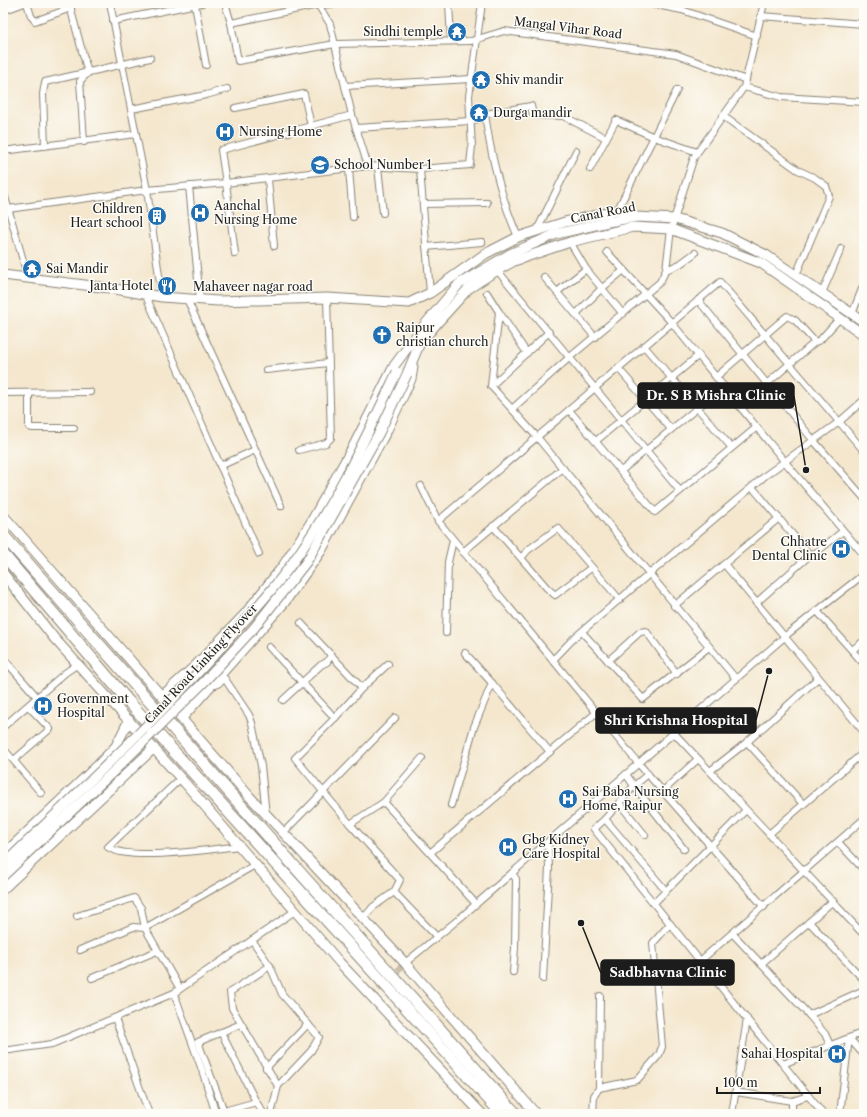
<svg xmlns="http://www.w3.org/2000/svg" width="867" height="1117" font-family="'Libre Caslon Text',serif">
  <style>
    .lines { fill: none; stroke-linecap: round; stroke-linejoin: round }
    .street-tunnel { stroke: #c9beaa; stroke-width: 6; stroke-dasharray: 6 3; stroke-linecap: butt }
    .street-casing { stroke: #888275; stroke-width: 8 }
    .secondary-casing { stroke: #888275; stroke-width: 11 }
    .highway-casing { stroke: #888275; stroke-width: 13 }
    .street { stroke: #fff; stroke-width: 6 }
    .secondary { stroke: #fff; stroke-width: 9 }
    .highway { stroke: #fff; stroke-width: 11 }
    .secondary-bridge-casing { stroke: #888275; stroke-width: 11; stroke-linecap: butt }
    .secondary-bridge { stroke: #fff; stroke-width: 9 }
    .labels { text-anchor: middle; stroke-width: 3; stroke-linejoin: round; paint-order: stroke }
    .street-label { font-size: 12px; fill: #1c1c1c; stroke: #fdfcf7 }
    .poi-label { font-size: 12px; fill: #1c1c1c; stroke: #fdfcf7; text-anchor: start }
    .leader { fill: none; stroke: #1c1c1c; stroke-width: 1.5 }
    .callout-dot { fill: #1c1c1c; stroke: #fdfcf7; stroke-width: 1.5 }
    .callout { fill: #1c1c1c; stroke: #1c1c1c; stroke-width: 1.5 }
    .callout-label { font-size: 13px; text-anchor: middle; font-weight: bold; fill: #fff }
  </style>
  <rect width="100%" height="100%" fill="#fdfcf7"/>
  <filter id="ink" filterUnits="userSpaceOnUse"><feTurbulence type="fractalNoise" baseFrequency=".025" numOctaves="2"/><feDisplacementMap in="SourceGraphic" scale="8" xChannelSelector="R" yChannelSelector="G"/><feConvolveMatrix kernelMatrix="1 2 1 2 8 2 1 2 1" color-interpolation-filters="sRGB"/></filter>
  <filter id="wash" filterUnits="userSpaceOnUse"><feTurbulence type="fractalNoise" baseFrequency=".012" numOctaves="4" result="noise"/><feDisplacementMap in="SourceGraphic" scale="16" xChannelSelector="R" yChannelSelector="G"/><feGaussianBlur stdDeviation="0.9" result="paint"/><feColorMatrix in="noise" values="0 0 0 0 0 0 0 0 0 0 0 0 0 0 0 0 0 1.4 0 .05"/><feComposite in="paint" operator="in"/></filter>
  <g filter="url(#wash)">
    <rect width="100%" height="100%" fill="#f4e7ce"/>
  </g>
  <g filter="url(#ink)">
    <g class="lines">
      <polyline class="street-tunnel" points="372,996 405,963"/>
      <g class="street-casing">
        <g id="street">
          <polyline points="27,3 31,16 35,21 71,8"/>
          <polyline points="69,3 88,73 80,81 84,142"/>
          <polyline points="225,3 231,23 238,61 335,44 471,41 504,31 676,54 746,80"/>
          <polyline points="317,3 330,24 352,115 368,166"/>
          <polyline points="449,3 451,41"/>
          <polyline points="646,3 682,10 757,36"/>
          <polyline points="195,5 206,65"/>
          <polyline points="3,11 24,3"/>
          <polyline points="761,16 864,24"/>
          <polyline points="113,21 202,3"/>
          <polyline points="231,23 318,5 346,3"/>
          <polyline points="345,86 471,79"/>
          <polyline points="744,87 781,97 864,102"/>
          <polyline points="235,108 304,94 311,126"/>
          <polyline points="131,109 206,95 227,89"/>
          <polyline points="485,114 531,106 533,115 563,116 606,138"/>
          <polyline points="723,116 798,170 815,178 826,186 829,196 796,275"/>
          <path d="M356,128L471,121L478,119L485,114C491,157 501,198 518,237"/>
          <polyline points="45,146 43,94 45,82 150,58"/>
          <polyline points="3,151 136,134"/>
          <polyline points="378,167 383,213"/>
          <polyline points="349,169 353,217"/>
          <polyline points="420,169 470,165 472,146 469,96 482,3"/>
          <polyline points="590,169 616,120 654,137 697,152"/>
          <polyline points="268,179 274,246"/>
          <polyline points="189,186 200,300"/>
          <polyline points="3,190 28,278"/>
          <polyline points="423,204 487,203"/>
          <polyline points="8,209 147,190 110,3"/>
          <polyline points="617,211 677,90"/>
          <polyline points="536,232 576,151"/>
          <polyline points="570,242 586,269 623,314"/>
          <polyline points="426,247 482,242"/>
          <polyline points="607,252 672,323 785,462 864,555"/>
          <polyline points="235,254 226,183 368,166 420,169 430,293"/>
          <polyline points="497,270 680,491"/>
          <polyline points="666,270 680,264 695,253"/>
          <polyline points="544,277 595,337"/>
          <polyline points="557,292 586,269"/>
          <polyline points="487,293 499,312 491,386 537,437 736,679"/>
          <polyline points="822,293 841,249"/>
          <polyline points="145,294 259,554"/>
          <polyline points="162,297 147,190 226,183 221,150 352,115"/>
          <polyline points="187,299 281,506"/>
          <polyline points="698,300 814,441 864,498"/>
          <polyline points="499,312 527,353"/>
          <polyline points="576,314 601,289 624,270"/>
          <polyline points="852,314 864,284"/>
          <polyline points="644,346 731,447"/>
          <polyline points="618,368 671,429"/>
          <polyline points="266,370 328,363"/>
          <polyline points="716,377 787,316 795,320 815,342"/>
          <polyline points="491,386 549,332"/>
          <polyline points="3,393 90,392"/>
          <polyline points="29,393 29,427 32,428 74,428"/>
          <polyline points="512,409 570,357 660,282 666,270 671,229 694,157 744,87 764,3"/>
          <polyline points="742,409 748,400 815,342 820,340 840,318"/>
          <polyline points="569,410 655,512 757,427"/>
          <polyline points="596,441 699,355"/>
          <polyline points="299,450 326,443 331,438 327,298"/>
          <polyline points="220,466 255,450"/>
          <polyline points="621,471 724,386"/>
          <polyline points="421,486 438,521"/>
          <polyline points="752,487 810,555"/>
          <polyline points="493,526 547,588 555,595 591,568"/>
          <polyline points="463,552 563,468"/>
          <polyline points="522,557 528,550 558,528 620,600"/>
          <polyline points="725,565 864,732"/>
          <polyline points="756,603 810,555 817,552 843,531"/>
          <polyline points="674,606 779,518"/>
          <polyline points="817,611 864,664"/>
          <polyline points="301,623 362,688"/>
          <polyline points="582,632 643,699 709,647"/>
          <polyline points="446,633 448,562 453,540"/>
          <polyline points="269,647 335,718 295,758 350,824 384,802"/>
          <polyline points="852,650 864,641"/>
          <polyline points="465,653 492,683 550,752"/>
          <polyline points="3,658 37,697"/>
          <polyline points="553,660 574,638 766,475 839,422 864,400"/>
          <polyline points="608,661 640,632 646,631 677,674"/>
          <polyline points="216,685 225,679 249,715 252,723 261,766 266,815"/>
          <polyline points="283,700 321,665 327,662 331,655"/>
          <polyline points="335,718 362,688 388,664"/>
          <polyline points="3,727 65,673 78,664"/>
          <polyline points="674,733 864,935"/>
          <polyline points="747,742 803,804"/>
          <polyline points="3,748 41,793"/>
          <polyline points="422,758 384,802 430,853 596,713"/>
          <polyline points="14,760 50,729 28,706"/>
          <polyline points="710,771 747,742 818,678"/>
          <polyline points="648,774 634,786 684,849"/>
          <path d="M181,778L108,847C128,862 213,849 239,846"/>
          <polyline points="663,791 698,759"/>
          <polyline points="619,803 645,835"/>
          <polyline points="451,805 474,727 492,683"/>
          <polyline points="605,819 634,786 626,774"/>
          <polyline points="350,824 400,880 394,892 373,907 363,919"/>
          <polyline points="283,833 395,718"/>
          <polyline points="769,834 864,752"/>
          <polyline points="838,842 864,870"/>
          <polyline points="430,853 476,904"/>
          <polyline points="512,873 516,879 515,948 513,972"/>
          <polyline points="666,891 605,819 594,829 823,1114"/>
          <polyline points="394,892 437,937"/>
          <polyline points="654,903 746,810"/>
          <polyline points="764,907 638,763 438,521 720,282 864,451"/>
          <polyline points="77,916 134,898 141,908 145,928 180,989"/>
          <polyline points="809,922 864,980"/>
          <polyline points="733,934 809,1015 825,1034 830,1045"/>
          <polyline points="252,940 270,966 282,994 319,1037 311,1051 278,1086 271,1114"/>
          <polyline points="80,950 133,927 145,928 255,865"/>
          <polyline points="700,961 864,819"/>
          <polyline points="405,963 460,918 789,633 864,574"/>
          <polyline points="761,964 833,901"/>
          <polyline points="270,966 230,992 232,1008 278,1086"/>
          <polyline points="92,978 157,951"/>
          <polyline points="543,979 549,868 548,842"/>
          <polyline points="174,993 202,1070 216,1114"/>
          <polyline points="809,1015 864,990"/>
          <polyline points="115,1018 149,1114"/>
          <polyline points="241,1024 198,1042 224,1111 256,1102 264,1114"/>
          <polyline points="221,1032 256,1102"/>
          <polyline points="3,1051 52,1044 174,993 295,911"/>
          <polyline points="783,1064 864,1032"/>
          <polyline points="266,1068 308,1024"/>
          <polyline points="599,1088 637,1080 659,1055 662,1047 653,943 670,924"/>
          <polyline points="736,1092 792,1101 808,1096"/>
          <polyline points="593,1114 594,1096 599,1088 600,996"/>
          <polyline points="732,1114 747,1019"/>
          <polyline points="792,1114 792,1101"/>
          <polyline points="840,1114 849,1038 864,1055"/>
        </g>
      </g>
      <g class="secondary-casing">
        <g id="secondary">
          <polyline points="3,275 109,288 162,297 218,301 327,298 409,303 430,293 485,254 518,237 565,222 617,211 629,213 636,217"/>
          <polyline points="407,374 419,345 438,322 468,289 491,274 514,261 570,242 633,227 671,229 761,263 864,335"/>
          <polyline points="3,515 250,797 405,963 536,1114"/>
          <polyline points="3,573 54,638 185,783 340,963 482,1114"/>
          <polyline points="162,696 196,665 245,614 283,566 310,524 353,447 394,366 422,328 459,284 510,254 556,234 608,222 636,217 675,219 722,233 766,255 864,322"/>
          <polyline points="182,718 284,603 321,551 387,430 411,379 413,367"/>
          <polyline points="3,855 97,766 116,746 129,720"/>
          <polyline points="3,889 154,748"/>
        </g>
      </g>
      <g class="highway-casing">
        <g id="highway">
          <polyline points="3,535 303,876 516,1114"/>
          <polyline points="3,554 129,702 502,1114"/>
        </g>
      </g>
      <use href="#street" class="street"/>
      <use href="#secondary" class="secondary"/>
      <use href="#highway" class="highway"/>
      <g class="secondary-bridge-casing">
        <g id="secondary-bridge">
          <path d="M3,865C80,790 160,717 231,636C255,609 280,582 300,552C339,496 368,433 397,372"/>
          <polyline points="3,876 116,769 204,682 254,628 307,561 379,433 407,374"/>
        </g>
      </g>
      <use href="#secondary-bridge" class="secondary-bridge"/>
    </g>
  </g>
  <defs>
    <g id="temple-disc" transform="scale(1)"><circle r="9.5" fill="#1f6fb2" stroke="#fdfcf7"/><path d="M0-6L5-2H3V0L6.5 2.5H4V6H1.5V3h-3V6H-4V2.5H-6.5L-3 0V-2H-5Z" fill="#fff"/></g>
    <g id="hospital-disc" transform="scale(1)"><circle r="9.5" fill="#1f6fb2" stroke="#fdfcf7"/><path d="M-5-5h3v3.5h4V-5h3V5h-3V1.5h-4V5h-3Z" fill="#fff"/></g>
    <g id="school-disc" transform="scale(1)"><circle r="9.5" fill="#1f6fb2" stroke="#fdfcf7"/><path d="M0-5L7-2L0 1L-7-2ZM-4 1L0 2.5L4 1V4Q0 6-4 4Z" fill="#fff"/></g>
    <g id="building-disc" transform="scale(1)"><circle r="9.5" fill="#1f6fb2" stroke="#fdfcf7"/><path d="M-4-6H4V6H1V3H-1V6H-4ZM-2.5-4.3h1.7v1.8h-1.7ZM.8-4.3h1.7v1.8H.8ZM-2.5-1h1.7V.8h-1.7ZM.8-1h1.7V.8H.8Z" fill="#fff"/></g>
    <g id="restaurant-disc" transform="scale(1)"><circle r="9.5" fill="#1f6fb2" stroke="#fdfcf7"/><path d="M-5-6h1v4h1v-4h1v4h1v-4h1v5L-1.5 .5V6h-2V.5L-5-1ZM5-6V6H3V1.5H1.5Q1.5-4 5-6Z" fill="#fff"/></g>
    <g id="church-disc" transform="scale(1)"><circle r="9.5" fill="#1f6fb2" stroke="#fdfcf7"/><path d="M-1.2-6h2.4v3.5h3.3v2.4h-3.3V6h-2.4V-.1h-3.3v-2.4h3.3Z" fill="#fff"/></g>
  </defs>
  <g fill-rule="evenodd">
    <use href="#temple-disc" x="457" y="32"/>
    <use href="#temple-disc" x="481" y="80"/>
    <use href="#temple-disc" x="479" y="113"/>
    <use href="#hospital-disc" x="225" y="132"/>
    <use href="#school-disc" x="320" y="165"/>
    <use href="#hospital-disc" x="200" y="213"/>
    <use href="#building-disc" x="157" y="216"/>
    <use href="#temple-disc" x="32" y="269"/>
    <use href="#restaurant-disc" x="167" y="286"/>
    <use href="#church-disc" x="382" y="335"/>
    <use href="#hospital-disc" x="841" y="549"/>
    <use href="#hospital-disc" x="43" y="706"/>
    <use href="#hospital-disc" x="568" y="799"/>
    <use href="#hospital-disc" x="508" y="847"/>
    <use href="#hospital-disc" x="837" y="1054"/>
  </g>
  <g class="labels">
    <g class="street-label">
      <text transform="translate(568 28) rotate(7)" y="4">Mangal Vihar Road</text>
      <text transform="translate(603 213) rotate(-11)" y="4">Canal Road</text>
      <text x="253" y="291">Mahaveer nagar road</text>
      <text transform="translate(201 664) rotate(-47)" y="4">Canal Road Linking Flyover</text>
    </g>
    <g class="poi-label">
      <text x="443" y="36" text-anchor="end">Sindhi temple</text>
      <text x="495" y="84">Shiv mandir</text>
      <text x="493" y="117">Durga mandir</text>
      <text x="239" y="136">Nursing Home</text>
      <text x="334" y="169">School Number 1</text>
      <text x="214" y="210">Aanchal<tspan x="214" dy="14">Nursing Home</tspan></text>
      <text x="143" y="213" text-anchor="end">Children<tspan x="143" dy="14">Heart school</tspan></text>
      <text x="46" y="273">Sai Mandir</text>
      <text x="153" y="290" text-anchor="end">Janta Hotel</text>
      <text x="396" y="332">Raipur<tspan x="396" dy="14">christian church</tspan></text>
      <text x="827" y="546" text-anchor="end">Chhatre<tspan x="827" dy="14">Dental Clinic</tspan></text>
      <text x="57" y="703">Government<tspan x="57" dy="14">Hospital</tspan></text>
      <text x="582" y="796">Sai Baba Nursing<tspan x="582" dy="14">Home, Raipur</tspan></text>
      <text x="522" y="844">Gbg Kidney<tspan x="522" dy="14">Care Hospital</tspan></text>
      <text x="823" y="1058" text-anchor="end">Sahai Hospital</text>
    </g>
  </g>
  <path class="leader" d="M806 470L794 396M769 671L756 720M581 923L601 973"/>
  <g class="callout-dot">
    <circle cx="806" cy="470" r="4"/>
    <circle cx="769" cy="671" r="4"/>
    <circle cx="581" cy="923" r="4"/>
  </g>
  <g class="callout">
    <rect x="638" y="383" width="156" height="25" rx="4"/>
    <rect x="596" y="708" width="160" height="25" rx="4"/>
    <rect x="601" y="960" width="133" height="25" rx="4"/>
  </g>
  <g class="callout-label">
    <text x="716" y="400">Dr. S B Mishra Clinic</text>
    <text x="676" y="725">Shri Krishna Hospital</text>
    <text x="668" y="977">Sadbhavna Clinic</text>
  </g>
  <rect width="867" height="1117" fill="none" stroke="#fdfcf7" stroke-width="16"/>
  <path d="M717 1087v6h103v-6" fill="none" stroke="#1c1c1c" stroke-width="2"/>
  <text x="723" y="1087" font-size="12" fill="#1c1c1c" stroke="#fdfcf7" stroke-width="3" paint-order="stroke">100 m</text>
</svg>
